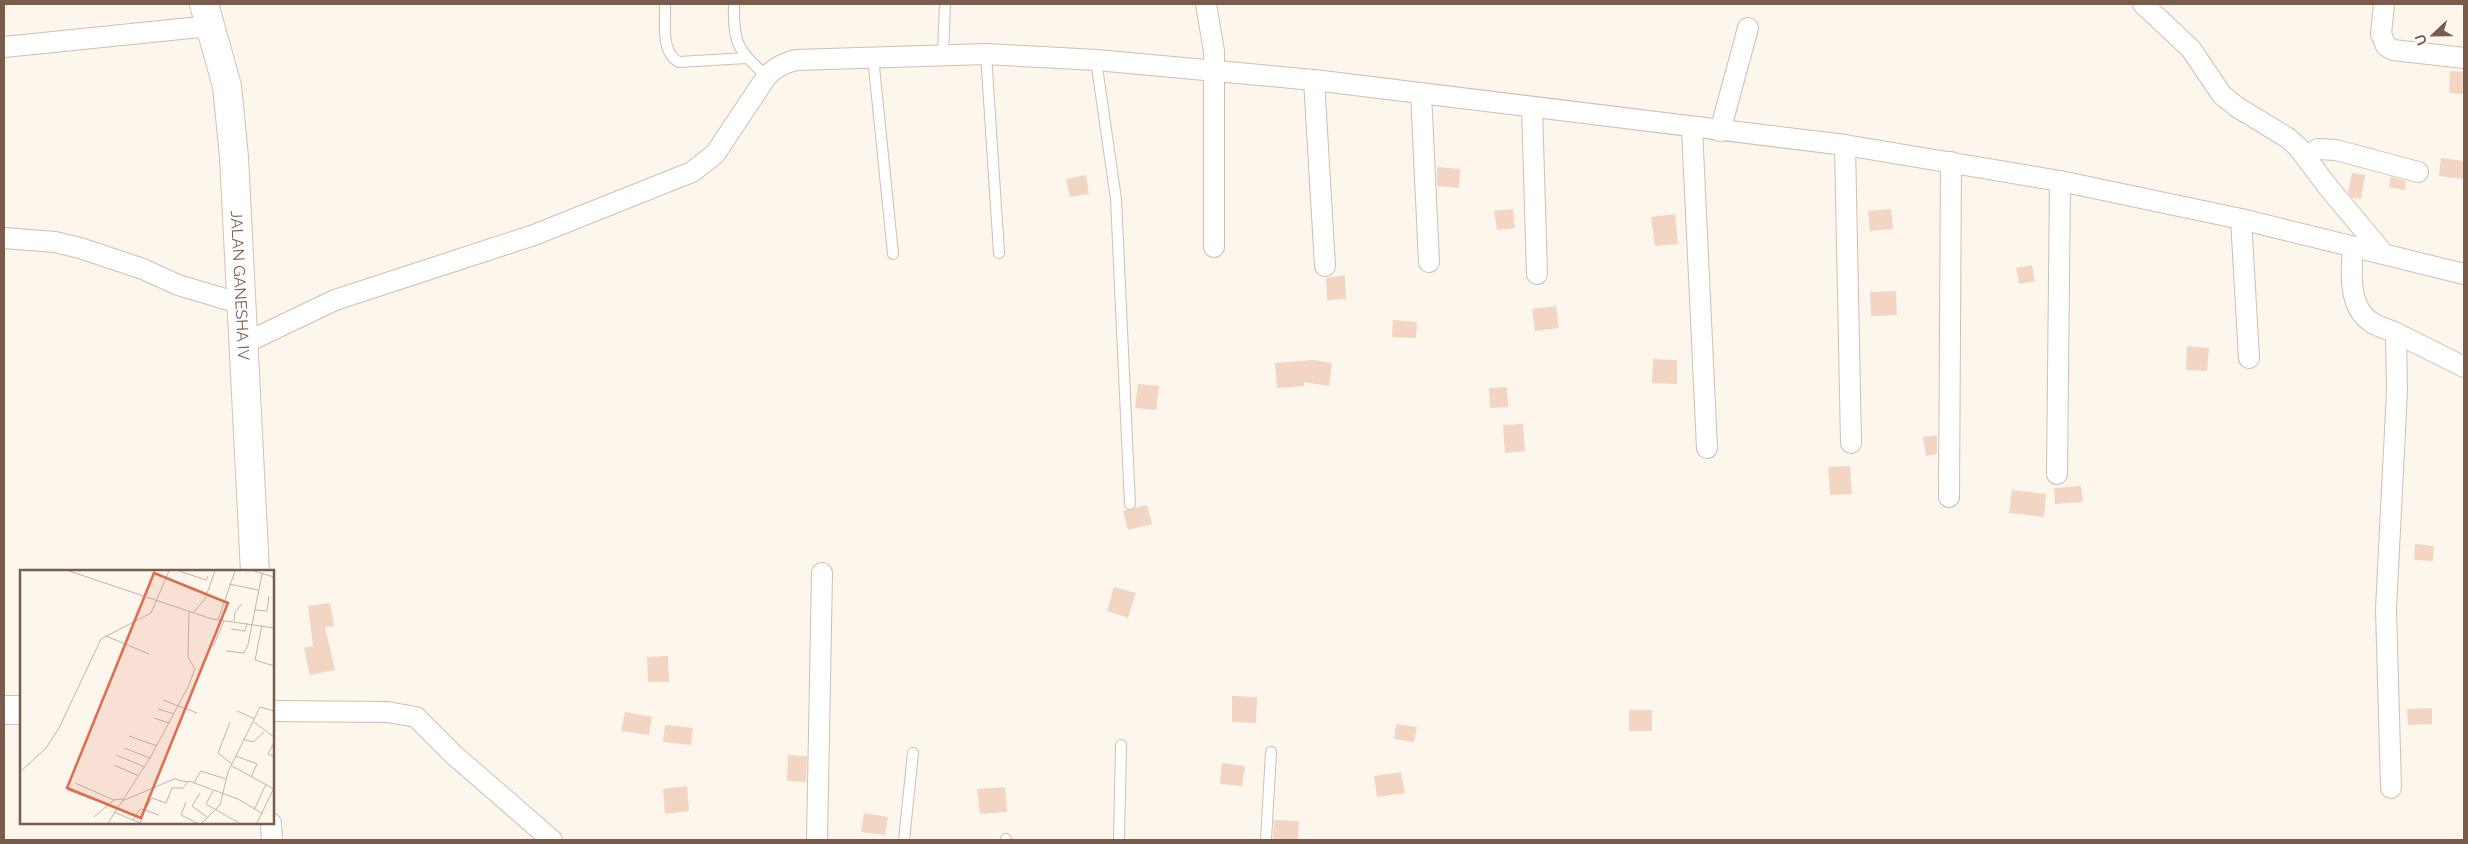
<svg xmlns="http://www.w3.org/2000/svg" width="2468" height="844" font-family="Raleway,sans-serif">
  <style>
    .building { fill: #f3d5c3 }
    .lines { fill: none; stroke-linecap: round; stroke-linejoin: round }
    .lane-casing { stroke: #d1beb0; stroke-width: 12 }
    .street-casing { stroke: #d1beb0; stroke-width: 22 }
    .secondary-casing { stroke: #d6c0b0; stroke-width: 30 }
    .lane { stroke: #fff; stroke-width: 10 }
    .street { stroke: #fff; stroke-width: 20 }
    .secondary { stroke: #fff; stroke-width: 28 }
    .labels { text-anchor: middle; stroke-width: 4; stroke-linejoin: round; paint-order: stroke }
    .street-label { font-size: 16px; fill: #7a5c4d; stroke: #fffaf3 }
    .inset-road { fill: none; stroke: #c5b3a7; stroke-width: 1 }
    .view { fill: #dc6d51; fill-opacity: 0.15; stroke: #dc6d51; stroke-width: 2.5 }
    .inset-edge { fill: none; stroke: #7a5c4d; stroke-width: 2.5 }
  </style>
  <rect width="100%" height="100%" fill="#fdf6ec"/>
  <g class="building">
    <polygon points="2450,71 2464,72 2464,94 2449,93"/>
    <polygon points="2441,158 2464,161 2464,179 2439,176"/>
    <polygon points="1437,167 1460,169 1459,188 1437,186"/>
    <polygon points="2352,173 2365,175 2361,199 2352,198 2348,193"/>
    <polygon points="1086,175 1089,194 1070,197 1066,179"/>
    <polygon points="2391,177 2406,181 2405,190 2389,187"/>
    <polygon points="1513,209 1515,228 1497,230 1494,211"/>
    <polygon points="1891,209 1893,229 1870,231 1868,211"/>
    <polygon points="1675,214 1678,244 1655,246 1651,217"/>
    <polygon points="2032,265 2035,281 2019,284 2016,268"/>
    <polygon points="1345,275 1346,299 1327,300 1326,278"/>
    <polygon points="1896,291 1897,315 1871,316 1870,292"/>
    <polygon points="1556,306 1559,328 1535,331 1532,309"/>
    <polygon points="1393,320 1417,322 1416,338 1392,337"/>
    <polygon points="2187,346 2209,348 2207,371 2186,370"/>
    <polygon points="1653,359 1677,360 1677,384 1652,383"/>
    <polygon points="1314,360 1332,363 1329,386 1304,382 1304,386 1277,388 1275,363"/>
    <polygon points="1138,384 1159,386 1156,410 1135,408"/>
    <polygon points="1507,387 1508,407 1490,408 1489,388"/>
    <polygon points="1523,424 1525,451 1505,453 1503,425"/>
    <polygon points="1937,435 1937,454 1926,456 1923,437"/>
    <polygon points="1850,466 1852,494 1830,495 1828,467"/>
    <polygon points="2081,486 2083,502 2055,504 2054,488"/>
    <polygon points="2012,490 2046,494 2044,517 2009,513"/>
    <polygon points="1147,505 1152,524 1128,530 1123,511"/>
    <polygon points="2415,544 2434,546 2433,561 2414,560"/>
    <polygon points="1114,587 1136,593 1128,618 1107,611"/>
    <polygon points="330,603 334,626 325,627 335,670 310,675 304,648 313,646 308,606"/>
    <polygon points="668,656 669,682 648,682 647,657"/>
    <polygon points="1232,696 1257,697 1256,723 1232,722"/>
    <polygon points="2432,708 2432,724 2408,725 2407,709"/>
    <rect x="1629" y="710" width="23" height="21"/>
    <polygon points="625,712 652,717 649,735 621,731"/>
    <polygon points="1396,724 1417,727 1414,742 1394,739"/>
    <polygon points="665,725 693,728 691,745 663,742"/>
    <polygon points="788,755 807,756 806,782 787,781"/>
    <polygon points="1222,763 1245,766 1242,786 1220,784"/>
    <polygon points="1401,772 1405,793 1377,797 1374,776"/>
    <polygon points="687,786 689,811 665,814 663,789"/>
    <polygon points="1005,787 1007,812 980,814 977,789"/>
    <polygon points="864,813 888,817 885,835 861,832"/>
    <polygon points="1274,820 1299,821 1298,840 1273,840"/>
  </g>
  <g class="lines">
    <g class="lane-casing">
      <g id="lane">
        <path d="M665,4C666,22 660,53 679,62L746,58"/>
        <path d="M734,4C733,44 738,51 767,76"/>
        <polyline points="986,54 999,253"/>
        <polyline points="943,55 945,4"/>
        <polyline points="873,57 893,254"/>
        <polyline points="1096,60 1116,199 1130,504"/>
        <polyline points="904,840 913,753"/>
        <polyline points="1006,840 1006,839"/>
        <polyline points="1119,840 1121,745"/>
        <polyline points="1266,840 1271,752"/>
      </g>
    </g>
    <g class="street-casing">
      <g id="street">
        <polyline points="1206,4 1214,51 1214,247"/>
        <polyline points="2143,4 2191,49 2222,95 2237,107 2288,138 2298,147 2328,187 2384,254"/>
        <polyline points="2384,4 2381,34 2386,46 2393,50 2464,58"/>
        <polyline points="4,47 210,26"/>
        <polyline points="1314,80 1325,266"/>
        <polyline points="1421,93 1429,262"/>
        <polyline points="1532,107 1537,274"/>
        <polyline points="1692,128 1707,448"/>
        <polyline points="1720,131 1748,28"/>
        <polyline points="1845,145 1851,443"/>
        <polyline points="2306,156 2318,149 2336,150 2418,172"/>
        <polyline points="2241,219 2249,358"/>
        <polyline points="4,238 55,242 80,248 143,269 178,285 242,304"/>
        <path d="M2353,248C2351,271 2348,307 2371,322C2378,327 2388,329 2396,333L2397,391L2386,609L2391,788"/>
        <polyline points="2396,333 2464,367"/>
        <path d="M243,344L335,300L534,235L692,172L715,154L767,76C775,67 784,63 796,60L986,54L1096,60L1314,80L1845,145L2060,181L2241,219L2464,274"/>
        <polyline points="2057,474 2060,181"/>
        <polyline points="1949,497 1951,162"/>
        <polyline points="272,711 387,712 416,717 454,755 552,840"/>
        <polyline points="271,823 272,840"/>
        <polyline points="817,840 822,573"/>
      </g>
    </g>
    <g class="secondary-casing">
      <g id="secondary">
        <path id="s1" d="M204,4L227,86L234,157L255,572"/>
        <polyline points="4,710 21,710"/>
      </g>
    </g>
    <use href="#lane" class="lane"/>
    <use href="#street" class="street"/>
    <use href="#secondary" class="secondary"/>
  </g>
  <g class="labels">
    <g class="street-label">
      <text dy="6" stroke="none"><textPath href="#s1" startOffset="285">JALAN GANESHA IV</textPath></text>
    </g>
  </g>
  <g transform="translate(20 570)">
    <rect width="254" height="254" fill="#fdf6ec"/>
    <path class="inset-road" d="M49,1L192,49L254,58M159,1L186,10L188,6M234,1L254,7M209,14L238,20M235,40L247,41L249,26M173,43L185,29L195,1M198,50L215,1M214,51L215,42L222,34M242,55L235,90L254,96M211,59L225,61L227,53M86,66L129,84M193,77L204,51M206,81L224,83L228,75L242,4M143,130L177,143M138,139L154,144M217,141L235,149M134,148L149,153M210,152L198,183L212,194M234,152L254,167M109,166L137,176M223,169L233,172L244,162M254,173L248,184L254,187M104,178L130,188M96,185L125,197M216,186L237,194L231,207M94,195L119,206M212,196L254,219M0,202L26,178L39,158L81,69L131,43L149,1M55,213L94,230L103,229M174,213L181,201L206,209M48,220L88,235M193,221L186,234L219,253M180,223L172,236L187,247M102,231L154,209L168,212M166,232L161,245L177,253M234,240L246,214M94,242L120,253M74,247L94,230M113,250L120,239L125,240L132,228L146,233L152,218H163L169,211L218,229L243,244M88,253L130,188L168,117L175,99L168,87L169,42M120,253L125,240L139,245M182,253L200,235L208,202L240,137L254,141M237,253L254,218"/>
    <path class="view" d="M134,3L208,33L121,248L47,218Z"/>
    <rect width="254" height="254" class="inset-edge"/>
  </g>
  <rect width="2468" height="844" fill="none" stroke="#7a5c4d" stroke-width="10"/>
  <g transform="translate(2433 35) rotate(248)" stroke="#fffaf3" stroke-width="4" paint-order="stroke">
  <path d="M0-4L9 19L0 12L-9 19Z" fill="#7a5c4d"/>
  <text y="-8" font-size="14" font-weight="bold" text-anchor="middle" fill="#7a5c4d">U</text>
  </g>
</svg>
